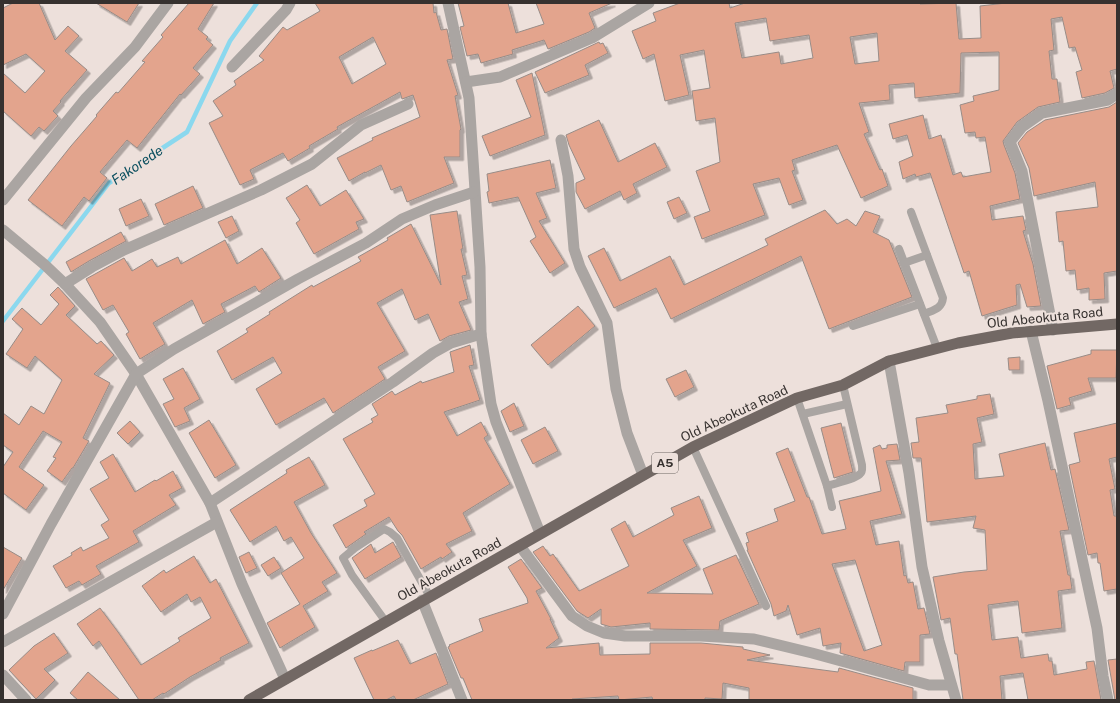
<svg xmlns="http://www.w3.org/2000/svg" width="1120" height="703" font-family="'Public Sans',sans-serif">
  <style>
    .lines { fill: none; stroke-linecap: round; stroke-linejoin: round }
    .stream { stroke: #8bd8ee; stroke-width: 4.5 }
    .building { fill: #e3a48d; stroke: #988c87; fill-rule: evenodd; filter: url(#shadow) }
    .service { stroke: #aaa5a2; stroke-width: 8 }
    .minor { stroke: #aaa5a2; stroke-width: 11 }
    .trunk { stroke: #726864; stroke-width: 11 }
    .labels { text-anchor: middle; stroke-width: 4; stroke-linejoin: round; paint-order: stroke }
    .shield { fill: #ede0db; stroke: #6d6663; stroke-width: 1 }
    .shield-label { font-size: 12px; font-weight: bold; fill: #36312f }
    .street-label { font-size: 13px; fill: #36312f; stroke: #ede0db }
    .water-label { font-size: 14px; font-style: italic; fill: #0b4f5f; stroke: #ede0db }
  </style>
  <defs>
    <filter id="shadow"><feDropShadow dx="3.5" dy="3.5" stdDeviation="0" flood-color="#0004"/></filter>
  </defs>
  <rect width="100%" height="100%" fill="#ede0db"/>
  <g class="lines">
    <polyline class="stream" points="3,321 109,183 187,132 230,41 257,3"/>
  </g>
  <g class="building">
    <polygon points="13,3 39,3 55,40 68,26 79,36 65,51 87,70 60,101 61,102 53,111 58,116 44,131 39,127 31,136 3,111 3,73 25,93 45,71 26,54 3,65 3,8"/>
    <polygon points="96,3 139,3 127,22"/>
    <polygon points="189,3 214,3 198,29 208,37 206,39 213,45 193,68 200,74 181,95 180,94 137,148 127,140 100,172 107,178 89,201 84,197 62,226 28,200 71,146 97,116 96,115 116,92 118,93 145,62 142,61 163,37 161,35"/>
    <path d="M315,3H433L434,13L436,12L441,30L447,29L453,59L447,60L458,95L455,96L461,129L460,130V157H444L454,183L407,202L401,186L391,190L381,165L365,173V172L349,181L337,158L373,140L372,138L420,117L413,95L402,99L400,92L337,127L338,129L309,146L310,148L288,161L283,153L250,170L254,179L240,185L209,123L223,116L213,101L236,85L234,81L264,60L259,56L283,27L287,30L320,11ZM373,37L386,64L352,84L339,57Z"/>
    <polygon points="458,3 508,3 516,33 544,24 536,3 612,3 589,13 595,28 589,32 548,49 544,40 512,50 513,54 481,63 478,54 467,56 460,27 464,26"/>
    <path d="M680,3H729L730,8L745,3H920V4L956,3L959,39L981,38L980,6L1006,3H1117V69L1110,71L1114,88L1105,93L1082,98L1076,72L1082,70L1075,47L1069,48L1062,17L1051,19L1054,50L1049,51L1052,79H1057L1060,102L1038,107L1017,122L1003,141L1004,145L1015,173L1020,199L990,206L992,220L1023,216L1026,230L1023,231L1033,264L1041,306L1027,307L1020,284L1016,285L1017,305L982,316L969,271L964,273L930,173L916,177L915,174L903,179L899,162L913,156L907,135L893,139L889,124L923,115L929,139L941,135L953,175L961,172L963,177L991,172L985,137L976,138L975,132L965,133L960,105L974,101L973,96L999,90V52L961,53L960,93L915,98L914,83L889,85L890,100L859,103L869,132L864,134L880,170L882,169L888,186L861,198L837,145L792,160L795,170L792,171L803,200L789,205L779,178L753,184L765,215L702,239L694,217L710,211L696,171L720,162L715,118L696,121L692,91L710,88L704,50L680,55L689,95L665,101L654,54L643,59L632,31L656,21L653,13ZM766,18L770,41L809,35L813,58L781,64L779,52L742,58L735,23ZM877,33L879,61L855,64L850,37Z"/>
    <polygon points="599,42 600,44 603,43 608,53 585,65 589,75 545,93 535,72"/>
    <polygon points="532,73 545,135 490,156 482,136 531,117 516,80"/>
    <polygon points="1117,102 1117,271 1104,273 1105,299 1089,300 1089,288 1077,290 1075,270 1066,271 1063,241 1059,242 1056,212 1098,207 1095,182 1034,196 1029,168 1018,143 1027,132 1045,120 1109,107"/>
    <polygon points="599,120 618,162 655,143 667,167 633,184 637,193 624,200 620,191 585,209 576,192 576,183 585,179 569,145 566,135"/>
    <polygon points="550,160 556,188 536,193 547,218 539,221 565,263 550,273 530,241 536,237 518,197 489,203 487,192 489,191 487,174"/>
    <polygon points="307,185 320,206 346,190 364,219 356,222 359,229 314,254 296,223 300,220 286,198"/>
    <polygon points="193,186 203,208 164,225 155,204"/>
    <polygon points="679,197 687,213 674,219 667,202"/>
    <polygon points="141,199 149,216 126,226 119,209"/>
    <polygon points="825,210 837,224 847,219 856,226 865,211 880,216 873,232 889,240 912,297 829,329 801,256 671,319 656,288 614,308 588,256 604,248 620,281 670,256 684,285 768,245 765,239"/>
    <polygon points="457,211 463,249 461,249 467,275 462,276 468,299 459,302 471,330 449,336 440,341 428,314 415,320 402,289 377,303 405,351 378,367 385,379 333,413 324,398 276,425 256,389 282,373 273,357 232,380 217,351 248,332 246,329 270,314 269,312 312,285 313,287 361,261 358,257 388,240 387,238 411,224 441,285 430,215"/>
    <polygon points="232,216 239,231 226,238 218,222"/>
    <polygon points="121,232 126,241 89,261 71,272 66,262"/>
    <polygon points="225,240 237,264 262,248 281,278 259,292 255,286 221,304 225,312 203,324 192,300 153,323 165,344 140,359 126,334 129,332 113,305 103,310 86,279 124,258 132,271 152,259 157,267 178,257 181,264"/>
    <polygon points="58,287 75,306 66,315 97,344 101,341 114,355 94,374 110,383 83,438 89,441 73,468 72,468 62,482 47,471 56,458 53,457 62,442 43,431 19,467 44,485 26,510 3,493 3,467 13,452 3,445 3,413 19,425 31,406 44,414 62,380 35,356 27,368 6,354 23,329 12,319 22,308 41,325 59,304 50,295"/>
    <polygon points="578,306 595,326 548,365 531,345"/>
    <polygon points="470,345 474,365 469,366 480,400 444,412 457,436 481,422 488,435 484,438 510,484 463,513 472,531 446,544 452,552 442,559 441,557 421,569 402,535 398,531 389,517 364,532 366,534 346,548 333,525 367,506 364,500 375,494 343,439 373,422 371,419 378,415 372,404 392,391 395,395 421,381 422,383 454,372 450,352"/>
    <polygon points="1091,350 1117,350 1116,378 1088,378 1092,391 1069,398 1071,405 1057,409 1047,366 1091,354"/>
    <polygon points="1020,357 1020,370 1009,370 1008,358"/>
    <polygon points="183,368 200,399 184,408 190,421 175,427 163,404 174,399 163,379"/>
    <polygon points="686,370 694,387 675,397 666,379"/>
    <polygon points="990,394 994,414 977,418 982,442 973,444 975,479 1004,476 999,454 1045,443 1051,470 1055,469 1069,530 1060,531 1068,575 1070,575 1072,589 1058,591 1062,628 1022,633 1018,601 988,605 992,640 1018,637 1021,658 1048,654 1049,661 1052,661 1054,675 1087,669 1086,662 1094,661 1101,700 1028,700 1023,673 1000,676 1002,700 963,700 957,654 955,654 950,618 941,620 933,577 964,572 987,570 985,530 973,528 976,516 927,522 921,458 913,458 911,443 919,442 916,418 948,413 946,405 977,399 977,396"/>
    <polygon points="514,403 524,426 510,432 501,411"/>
    <polygon points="209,420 236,465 215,478 189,433"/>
    <polygon points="130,421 140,432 128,444 117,433"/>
    <polygon points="841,423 853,472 834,478 821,428"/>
    <polygon points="1117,423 1117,457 1109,459 1115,489 1110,490 1114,516 1117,516 1117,589 1104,591 1100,563 1098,563 1097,553 1088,555 1069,465 1080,462 1074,433"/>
    <polygon points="545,427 558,451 533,464 521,440"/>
    <path d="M897,444L900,460L886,461L902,514L870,521L876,545L899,541L904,576L906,575L908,583L913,582L918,609L924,608L930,634L920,635V662H905L904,671L840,653L841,643L823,646L820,628L797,635L788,605L786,611L774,616L771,604L747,550H748L746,543L749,542L746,533L778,521L774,509L795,501L776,453L788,448L807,497H809L822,534L846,529L839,501L881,491L873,448L880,445L882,449L887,448V445ZM855,560L882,645L864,651L832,564Z"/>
    <polygon points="113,454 135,492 155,480 156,481 173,471 182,488 169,495 176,505 133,531 139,542 96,566 101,574 82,585 79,581 66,588 53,566 72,555 71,553 81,547 83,551 109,538 101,525 109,520 90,489 109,478 100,462"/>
    <polygon points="309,457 325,485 294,502 311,533 337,573 322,582 328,591 303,606 315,627 280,648 267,623 300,604 281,573 304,558 291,537 284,541 276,526 250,542 230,510 287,473 286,470"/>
    <polygon points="699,496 712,528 683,540 697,566 647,593 713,594 703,569 736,555 759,604 720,621 719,630 650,629 650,623 611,627 601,624 601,609 588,618 577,611 533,552 543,546 550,556 553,554 579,591 629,566 611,529 625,521 633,537 674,515 671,508"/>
    <polygon points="393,542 401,557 365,579 352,558 371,544 375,553"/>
    <polygon points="3,547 22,558 3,590"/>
    <polygon points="249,552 257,568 246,573 239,557"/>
    <polygon points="194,556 210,583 216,579 249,643 220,658 221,660 190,677 164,694 163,693 152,700 139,700 99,641 93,646 77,624 100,608 118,632 141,665 180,641 178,638 211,618 200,597 191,602 187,594 161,612 142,586 164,570 166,573"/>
    <polygon points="274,557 281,568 268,576 261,565"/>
    <polygon points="521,559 542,588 536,591 551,619 550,619 559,638 546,648 599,643 600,655 650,654 650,643 701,643 743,647 743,649 770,655 747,660 838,672 839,668 913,688 913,700 749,700 749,688 723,683 722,699 705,698 705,700 653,700 652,697 619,700 618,696 572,699 573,700 472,700 463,678 461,678 448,647 450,646 449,645 483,631 479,619 528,603 527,598 508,567"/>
    <polygon points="54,633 68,653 44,669 55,680 36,699 9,670 34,646"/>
    <polygon points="398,640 410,664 436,653 448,684 413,700 396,700 394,696 386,700 374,700 354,658 372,650 372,651"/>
    <polygon points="1117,659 1117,700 1115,700 1108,660"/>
    <polygon points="88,672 120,700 78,700 70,693"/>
  </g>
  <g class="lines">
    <g class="service">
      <path d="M911,212L943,298C942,309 933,310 924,314"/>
      <polyline points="899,249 937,348"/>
      <polyline points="904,263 927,255"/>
      <polyline points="853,326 920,304"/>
      <polyline points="797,398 827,486 832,507"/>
      <polyline points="803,414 847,404"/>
      <polyline points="693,447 766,606"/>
      <path d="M827,486C835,483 855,480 860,474C863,472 862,468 862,465L843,385"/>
      <polyline points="386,622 352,575 343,558 355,548 384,529 390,532 397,538 430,597"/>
    </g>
    <g class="minor">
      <polyline points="448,3 469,98 480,267 481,334 491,404 496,422 540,533"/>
      <polyline points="232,67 286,10 290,3"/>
      <polyline points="466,82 500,77 592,38 649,3"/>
      <polyline points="561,140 568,176 574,249 580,267 607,323 616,389 627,433 643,475"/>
      <polyline points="3,200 86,98 135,47 168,3"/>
      <polyline points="3,230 45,265 65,284 100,322 136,374 210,503 242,584 285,679"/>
      <polyline points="65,284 92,267 124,250 261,190 312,164 361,125 408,104"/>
      <polyline points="1053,330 1022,171 1010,142 1022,127 1042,113 1108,100 1117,94"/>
      <polyline points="1031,331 1048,401 1097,628 1103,676 1108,700"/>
      <polyline points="889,361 909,473 922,567 939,641 956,700"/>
      <polyline points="210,503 393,382 433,353 451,343 481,334"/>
      <polyline points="520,546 572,616 587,626 604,633 625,636 701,636 754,639 812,653 929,685 951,685"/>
      <polyline points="422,600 462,700"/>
      <polyline points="3,614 51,524 136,374 174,349 298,279 366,243 402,219 435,205 474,192"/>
      <polyline points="3,642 217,522"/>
      <polyline points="3,675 26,700"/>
    </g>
    <polyline class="trunk" points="249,700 693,447 782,405 797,398 843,385 889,361 958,343 1012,333 1117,324"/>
  </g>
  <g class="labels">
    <rect class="shield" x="652" y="453" width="26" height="20" rx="3"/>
    <g class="shield-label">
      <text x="665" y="467">A5</text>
    </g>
    <g class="street-label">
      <text transform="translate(1045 317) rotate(-6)" y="5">Old Abeokuta Road</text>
      <text transform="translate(734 413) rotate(-25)" y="5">Old Abeokuta Road</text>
      <text transform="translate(449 569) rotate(-29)" y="5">Old Abeokuta Road</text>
    </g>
    <g class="water-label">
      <text transform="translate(137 165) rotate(-34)" y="5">Fakorede</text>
    </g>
  </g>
  <rect width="1120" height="703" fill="none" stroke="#36312f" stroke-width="8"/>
</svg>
